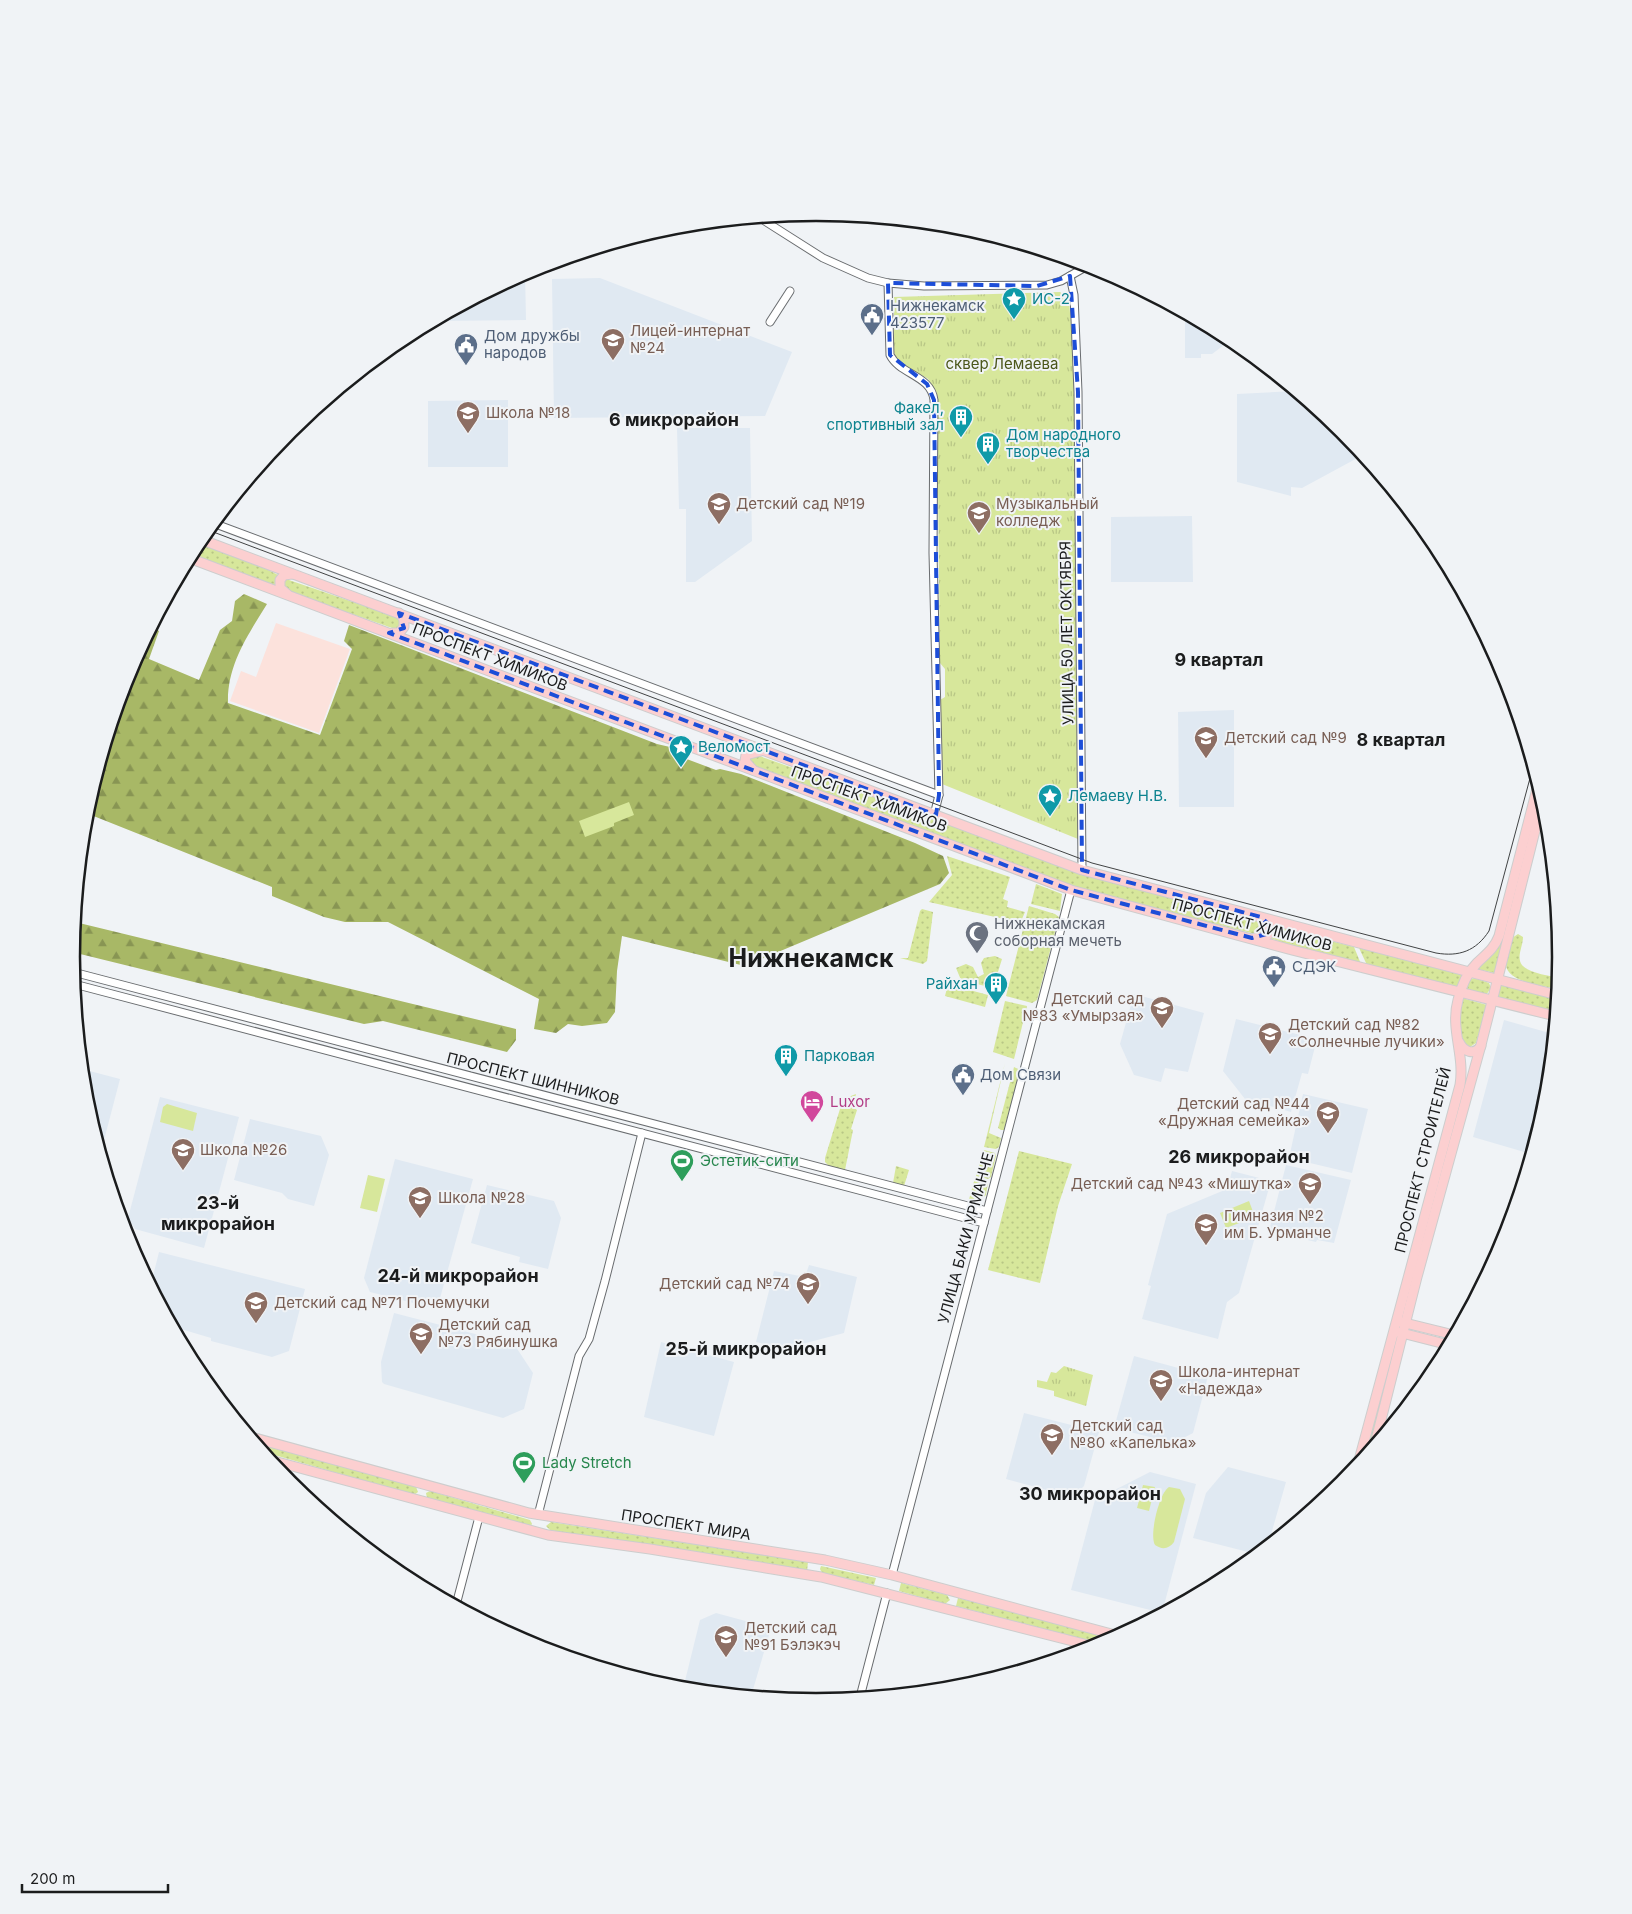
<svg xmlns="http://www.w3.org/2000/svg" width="1632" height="1914" font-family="Inter,sans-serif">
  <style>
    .industrial { fill: #fce2dc }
    .built { fill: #e0e9f2 }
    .grass { fill: url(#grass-dots) }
    .forest { fill: url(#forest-firs) }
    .park { fill: url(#park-tufts) }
    .garden { fill: #d7e79b }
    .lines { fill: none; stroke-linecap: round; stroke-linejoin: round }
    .minor-casing { stroke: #696c6f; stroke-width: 9 }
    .major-casing { stroke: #cdcdcd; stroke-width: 11 }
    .minor { stroke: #fff; stroke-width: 7 }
    .major { stroke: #fccfd0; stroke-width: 9 }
    .tram { stroke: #414344; stroke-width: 1 }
    .marked { fill: none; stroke: #1d4ed8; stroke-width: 4; stroke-dasharray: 10 6; stroke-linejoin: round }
    .labels { text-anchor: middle; stroke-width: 4; stroke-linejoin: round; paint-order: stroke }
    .culture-label { font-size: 15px; fill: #0d838f; stroke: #f0f3f6; text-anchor: start }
    .service-label { font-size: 15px; fill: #4e5e75; stroke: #f0f3f6; text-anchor: start }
    .education-label { font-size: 15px; fill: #785e54; stroke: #f0f3f6; text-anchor: start }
    .park-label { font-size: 15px; fill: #4b561a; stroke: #f0f3f6 }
    .street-label { font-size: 15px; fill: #1b1c1d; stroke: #f0f3f6 }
    .worship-label { font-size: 15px; fill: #5b616d; stroke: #f0f3f6; text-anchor: start }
    .hotel-label { font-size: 15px; fill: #b23c85; stroke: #f0f3f6; text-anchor: start }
    .leisure-label { font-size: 15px; fill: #27864d; stroke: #f0f3f6; text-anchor: start }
    .quarter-label { font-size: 18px; font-weight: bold; fill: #1b1c1d; stroke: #f0f3f6 }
    .town-label { font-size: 25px; font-weight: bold; fill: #1b1c1d; stroke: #f0f3f6 }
    .rim { fill: none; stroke: #1b1c1d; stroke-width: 2.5 }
  </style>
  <defs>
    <pattern id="grass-dots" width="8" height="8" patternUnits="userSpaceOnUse" patternTransform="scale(1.25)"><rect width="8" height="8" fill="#d7e79b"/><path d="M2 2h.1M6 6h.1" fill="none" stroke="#b8c685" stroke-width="1.8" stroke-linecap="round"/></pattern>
    <pattern id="forest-firs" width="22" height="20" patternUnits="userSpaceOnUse" patternTransform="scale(1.25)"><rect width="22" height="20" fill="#a8b866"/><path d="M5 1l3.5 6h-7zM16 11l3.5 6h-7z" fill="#889553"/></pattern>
    <pattern id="park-tufts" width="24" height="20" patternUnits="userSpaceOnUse" patternTransform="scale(1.25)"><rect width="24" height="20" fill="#d7e79b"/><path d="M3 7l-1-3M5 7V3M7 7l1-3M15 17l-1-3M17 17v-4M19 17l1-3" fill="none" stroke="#b8c685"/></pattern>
  </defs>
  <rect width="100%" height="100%" fill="#f0f3f6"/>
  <polygon class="industrial" points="276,623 350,649 319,733 230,701 241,671 256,677"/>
  <g class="built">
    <polygon points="525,272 526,320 433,321"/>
    <polygon points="600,278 792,352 765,416 554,418 552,279"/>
    <polygon points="1185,314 1230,338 1232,339 1212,354 1201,354 1201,358 1185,358"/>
    <polygon points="1295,391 1343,431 1363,455 1302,488 1291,487 1291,496 1237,482 1237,394"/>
    <polygon points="508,400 508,467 428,467 428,401"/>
    <polygon points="677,428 750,428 752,541 695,582 686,582 686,509 679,509"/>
    <polygon points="1192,516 1193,582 1111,582 1111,517"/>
    <polygon points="1234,710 1234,807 1179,807 1178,712"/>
    <polygon points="1134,994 1204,1013 1188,1072 1165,1068 1161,1082 1134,1075 1120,1044"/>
    <polygon points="1236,1019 1317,1039 1308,1074 1302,1073 1291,1112 1245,1099 1223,1071"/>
    <polygon points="1504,1020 1553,1034 1546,1103 1531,1154 1473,1137"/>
    <polygon points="82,1069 120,1079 103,1144 98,1143 86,1102"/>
    <polygon points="1303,1094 1368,1109 1352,1173 1289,1158"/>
    <polygon points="160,1097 239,1117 204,1248 135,1229 128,1218"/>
    <polygon points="250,1119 321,1136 329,1155 314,1206 288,1199 282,1193 234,1180"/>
    <polygon points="395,1159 473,1179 437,1309 370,1292 364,1278"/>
    <polygon points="1286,1165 1351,1180 1334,1243 1317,1240 1316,1242 1269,1231"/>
    <polygon points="1232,1171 1271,1181 1239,1293 1227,1302 1218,1339 1142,1319 1151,1286 1148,1285 1167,1214 1227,1189"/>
    <polygon points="487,1185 554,1201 561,1218 548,1269 519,1262 520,1257 471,1243"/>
    <polygon points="159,1252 305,1289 289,1351 272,1357 211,1341 211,1338 174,1327 151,1284"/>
    <polygon points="809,1265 857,1277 844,1333 783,1349 756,1342 774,1271 805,1277"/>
    <polygon points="394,1313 514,1344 533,1373 524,1409 503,1418 384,1384 382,1382 381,1362"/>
    <polygon points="661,1342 734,1362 714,1436 644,1417"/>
    <polygon points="1134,1356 1208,1376 1193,1433 1174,1443 1114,1428"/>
    <polygon points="1024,1413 1099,1432 1084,1486 1080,1490 1069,1496 1006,1479"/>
    <polygon points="1228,1467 1286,1482 1268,1545 1256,1554 1193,1538 1206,1493"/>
    <polygon points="1150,1472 1196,1484 1162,1613 1071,1590 1095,1500"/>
    <polygon points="716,1613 771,1628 752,1693 742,1694 683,1689 700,1620"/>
  </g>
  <g class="grass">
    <polygon points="198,542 259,565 278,575 274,587 191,555"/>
    <polygon points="286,579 397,617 401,621 399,628 395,629 286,591 283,583"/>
    <polygon points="754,754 804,772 827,778 1080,874 1264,923 1267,932 1259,935 1083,890 752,766 748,763 749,756"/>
    <polygon points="1540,791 1542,796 1495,973 1477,969 1497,947"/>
    <polygon points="947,856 1010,877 1003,899 1008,901 1007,907 1025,912 1022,919 1017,922 929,902 952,875"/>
    <polygon points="1036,884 1062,894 1060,911 1031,904"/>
    <polygon points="1029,906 1055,914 1059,917 1037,1000 1032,1003 1006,996"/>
    <polygon points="922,909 933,912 927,961 923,964 900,958 908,958 920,911"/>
    <polygon points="1274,926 1354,947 1361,964 1293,946 1270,938"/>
    <path d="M1518,934L1523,937C1523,945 1518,954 1520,961C1523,973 1548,975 1559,978L1558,989C1544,986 1507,982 1506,965C1506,957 1510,946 1512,938Z"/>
    <polygon points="1359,948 1462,975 1458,987 1367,965"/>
    <polygon points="995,956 1002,959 993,988 961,980 956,968 966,964 973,967 978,977 984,974 981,963 984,958"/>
    <polygon points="1475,978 1489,983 1491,988 1486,995 1467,989 1470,979"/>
    <polygon points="948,984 988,995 985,1007 945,996"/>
    <polygon points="1500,985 1557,999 1555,1013 1496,998"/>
    <path d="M1462,998L1487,1005L1476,1043L1470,1047L1466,1046C1457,1030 1460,1016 1462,998Z"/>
    <polygon points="1005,1001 1027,1006 1014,1059 993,1052"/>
    <polygon points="1005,1063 989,1133 1001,1138 999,1147 996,1149 984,1147"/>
    <polygon points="1014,1067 1020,1070 1004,1130 1001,1130 998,1128"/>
    <polygon points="856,1094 853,1107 857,1110 851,1129 853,1130 845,1170 829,1166 825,1162 825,1158 843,1099"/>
    <polygon points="984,1150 995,1153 996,1156 991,1177 988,1179 976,1176"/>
    <polygon points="1019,1151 1072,1164 1058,1206 1040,1283 988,1270"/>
    <polygon points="896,1166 909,1170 904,1186 893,1183"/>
    <polygon points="975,1178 988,1182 986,1195 977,1203 968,1203"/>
    <polygon points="1395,1342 1399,1342 1370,1450 1365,1456"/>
    <polygon points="255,1442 416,1487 418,1492 414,1495 264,1452"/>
    <polygon points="430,1491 530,1520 532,1524 530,1527 427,1498 426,1493"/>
    <polygon points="551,1522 808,1562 807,1571 723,1561 550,1530 546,1526"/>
    <polygon points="821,1566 876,1578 874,1585 822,1573 820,1569"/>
    <polygon points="901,1583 947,1595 950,1600 945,1604 899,1591"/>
    <polygon points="958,1598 1114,1638 1102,1644 956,1606"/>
  </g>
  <g class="forest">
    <path d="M244,594L267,604C248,635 227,665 228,703L320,735L352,649L344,641L349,625L657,744L683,750L684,758L716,770L720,769L741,774L915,843L943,856L949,873L940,884L745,966L622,936L617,971L615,1012L607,1023L582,1026L568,1024L556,1033L534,1029L539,999L388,922H345L324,917L272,896V887L86,813L128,672L152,626L159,631L149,659L199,680L220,630L232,621L235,601Z"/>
    <polygon points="75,922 516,1029 516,1040 507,1052 383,1021 364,1024 72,952"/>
  </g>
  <g class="park">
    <path d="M1060,292L1069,299L1075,384L1078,839L942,784L940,700L945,697V669L940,663L937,393C934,389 931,383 928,379C917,371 897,367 894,352V297Z"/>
    <polygon points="1064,1366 1093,1375 1086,1406 1054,1396 1054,1391 1037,1387 1037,1380 1047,1382 1051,1372 1056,1373"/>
  </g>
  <g class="garden">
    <polygon points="629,802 634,815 614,823 614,826 585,837 579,821"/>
    <polygon points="167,1104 197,1113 193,1131 160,1122 163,1107"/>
    <polygon points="368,1175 385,1179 377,1212 360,1208"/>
    <polygon points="1249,1201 1255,1217 1226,1228 1220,1213"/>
    <polygon points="1143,1485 1155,1487 1149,1511 1137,1508"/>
    <path d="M1169,1487L1180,1489L1185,1499L1174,1542C1169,1549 1162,1550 1155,1545C1149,1535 1159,1493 1169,1487Z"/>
  </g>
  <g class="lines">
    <g class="minor-casing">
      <g id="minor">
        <polyline points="760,218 823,258 868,278 888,283 924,286 1047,285 1061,281 1089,265"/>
        <polyline points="1070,276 1074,295 1078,392 1082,870"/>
        <path d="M888,283L890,355C900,375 931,375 934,400L933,553L939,795L934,815"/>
        <polyline points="770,322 790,291"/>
        <polyline points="213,523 939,795"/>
        <polyline points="73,972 987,1211"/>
        <polyline points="74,984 984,1223"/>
        <polyline points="538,1515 579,1356 589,1339 605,1281 642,1133"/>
        <polyline points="892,1575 1071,890"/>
        <polyline points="456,1605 479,1517"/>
        <polyline points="860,1697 887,1593"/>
      </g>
    </g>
    <g class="major-casing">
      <g id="major">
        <polyline points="200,539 1082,870 1557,995"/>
        <polyline points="189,558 1071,890 1292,950 1555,1016"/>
        <polyline points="287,594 280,588 280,580 284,575 292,574"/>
        <polyline points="392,633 399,633 404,627 404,619 399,613"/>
        <polyline points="753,770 745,761 746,755 761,751"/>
        <polyline points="1255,938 1265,937 1270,933 1269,925 1262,918"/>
        <path d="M1459,1042C1464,1052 1474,1056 1481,1046"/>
        <polyline points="1401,1322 1454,1335"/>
        <polyline points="1398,1332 1449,1345"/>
        <polyline points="251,1437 529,1513 825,1560 892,1575 1119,1636"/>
        <polyline points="1375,1444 1417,1277 1481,1045 1543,799"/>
        <polyline points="270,1460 548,1535 650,1549 821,1577 1096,1647"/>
        <path d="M1358,1464L1460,1085C1465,1055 1450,1029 1458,1000C1461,987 1467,973 1477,963C1486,954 1494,949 1499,936L1538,785"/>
      </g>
    </g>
    <use href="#minor" class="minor"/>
    <use href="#major" class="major"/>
    <path class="tram" d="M208,530L1092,863L1436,953C1459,957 1476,951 1489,931L1533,767"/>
  </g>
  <path class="marked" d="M1070,276L1078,392L1082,870L1261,917L1269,925L1270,933L1252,938L1071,890L389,633L404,628L399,613L936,815L939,795L934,400L927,384L890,355L888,283L1037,286Z"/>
  <defs>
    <g id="sight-pin" transform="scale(1.25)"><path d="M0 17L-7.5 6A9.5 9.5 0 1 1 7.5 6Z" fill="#0f9aa8" stroke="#f0f3f6"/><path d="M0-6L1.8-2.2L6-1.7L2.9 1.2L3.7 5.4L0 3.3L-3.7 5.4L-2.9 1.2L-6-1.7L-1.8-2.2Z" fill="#fff"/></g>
    <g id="civic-pin" transform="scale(1.25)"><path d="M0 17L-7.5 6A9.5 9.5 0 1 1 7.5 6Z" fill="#5c6f8a" stroke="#f0f3f6"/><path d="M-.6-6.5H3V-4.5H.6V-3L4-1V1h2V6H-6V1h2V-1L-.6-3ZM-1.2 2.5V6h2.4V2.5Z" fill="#fff"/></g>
    <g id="school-pin" transform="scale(1.25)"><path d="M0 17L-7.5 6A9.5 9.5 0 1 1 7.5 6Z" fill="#8d6e63" stroke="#f0f3f6"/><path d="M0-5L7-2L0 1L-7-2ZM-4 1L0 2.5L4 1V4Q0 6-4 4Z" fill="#fff"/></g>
    <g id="building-pin" transform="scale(1.25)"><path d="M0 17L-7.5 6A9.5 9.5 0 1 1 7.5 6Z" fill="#0f9aa8" stroke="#f0f3f6"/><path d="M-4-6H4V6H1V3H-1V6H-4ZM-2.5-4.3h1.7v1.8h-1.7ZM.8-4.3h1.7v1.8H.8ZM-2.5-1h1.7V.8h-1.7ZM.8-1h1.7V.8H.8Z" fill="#fff"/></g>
    <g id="university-pin" transform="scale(1.25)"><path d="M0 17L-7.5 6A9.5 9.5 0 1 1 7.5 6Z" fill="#8d6e63" stroke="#f0f3f6"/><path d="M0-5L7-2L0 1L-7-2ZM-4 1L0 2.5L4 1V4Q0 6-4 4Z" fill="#fff"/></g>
    <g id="mosque-pin" transform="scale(1.25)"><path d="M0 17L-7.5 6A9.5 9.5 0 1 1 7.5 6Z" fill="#6b7280" stroke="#f0f3f6"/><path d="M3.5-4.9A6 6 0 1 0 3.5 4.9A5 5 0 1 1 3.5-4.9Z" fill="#fff"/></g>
    <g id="hotel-pin" transform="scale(1.25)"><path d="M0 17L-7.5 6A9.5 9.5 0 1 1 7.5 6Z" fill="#d1479c" stroke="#f0f3f6"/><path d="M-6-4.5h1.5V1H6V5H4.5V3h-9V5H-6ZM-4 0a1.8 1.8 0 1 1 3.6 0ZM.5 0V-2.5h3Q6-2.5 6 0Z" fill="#fff"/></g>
    <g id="stadium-pin" transform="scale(1.25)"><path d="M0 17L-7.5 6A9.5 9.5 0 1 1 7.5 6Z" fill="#2e9e5b" stroke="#f0f3f6"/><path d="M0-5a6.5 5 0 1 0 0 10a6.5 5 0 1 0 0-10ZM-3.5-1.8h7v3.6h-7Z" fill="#fff"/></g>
  </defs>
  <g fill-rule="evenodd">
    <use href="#sight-pin" x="1014" y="299"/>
    <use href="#civic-pin" x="872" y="315"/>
    <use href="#school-pin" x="613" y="340"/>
    <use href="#civic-pin" x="466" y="345"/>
    <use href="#school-pin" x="468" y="413"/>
    <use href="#building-pin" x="961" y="417"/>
    <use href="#building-pin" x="988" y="444"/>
    <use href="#school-pin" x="719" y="504"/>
    <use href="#university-pin" x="979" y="513"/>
    <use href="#school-pin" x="1206" y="738"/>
    <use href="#sight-pin" x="681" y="747"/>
    <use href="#sight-pin" x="1050" y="796"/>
    <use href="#mosque-pin" x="977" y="933"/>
    <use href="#civic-pin" x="1274" y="967"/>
    <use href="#building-pin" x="996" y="984"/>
    <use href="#school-pin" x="1162" y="1008"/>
    <use href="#school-pin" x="1270" y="1034"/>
    <use href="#building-pin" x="786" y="1056"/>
    <use href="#civic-pin" x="963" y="1075"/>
    <use href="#hotel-pin" x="812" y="1102"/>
    <use href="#school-pin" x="1328" y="1113"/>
    <use href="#school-pin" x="183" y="1150"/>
    <use href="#stadium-pin" x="682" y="1161"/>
    <use href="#school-pin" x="1310" y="1184"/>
    <use href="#school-pin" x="420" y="1198"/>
    <use href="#school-pin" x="1206" y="1225"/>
    <use href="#school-pin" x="808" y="1284"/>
    <use href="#school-pin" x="256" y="1303"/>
    <use href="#school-pin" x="421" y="1334"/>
    <use href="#school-pin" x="1161" y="1381"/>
    <use href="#school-pin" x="1052" y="1435"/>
    <use href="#stadium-pin" x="524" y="1463"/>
    <use href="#school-pin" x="726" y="1637"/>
  </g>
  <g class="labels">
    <g class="culture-label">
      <text x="1032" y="304">ИС-2</text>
      <text x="944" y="413" text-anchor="end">Факел,<tspan x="944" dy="17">спортивный зал</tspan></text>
      <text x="1006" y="440">Дом народного<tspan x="1006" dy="17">творчества</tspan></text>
      <text x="698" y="752">Веломост</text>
      <text x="1068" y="801">Лемаеву Н.В.</text>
      <text x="978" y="989" text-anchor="end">Райхан</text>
      <text x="804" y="1061">Парковая</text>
    </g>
    <g class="service-label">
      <text x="890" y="311">Нижнекамск<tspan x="890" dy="17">423577</tspan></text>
      <text x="484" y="341">Дом дружбы<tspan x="484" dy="17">народов</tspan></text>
      <text x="1292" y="972">СДЭК</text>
      <text x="980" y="1080">Дом Связи</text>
    </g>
    <g class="education-label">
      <text x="630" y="336">Лицей-интернат<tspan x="630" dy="17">№24</tspan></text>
      <text x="486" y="418">Школа №18</text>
      <text x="736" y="509">Детский сад №19</text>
      <text x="996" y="509">Музыкальный<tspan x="996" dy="17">колледж</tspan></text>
      <text x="1224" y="743">Детский сад №9</text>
      <text x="1144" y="1004" text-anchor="end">Детский сад<tspan x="1144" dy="17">№83 «Умырзая»</tspan></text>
      <text x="1288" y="1030">Детский сад №82<tspan x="1288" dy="17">«Солнечные лучики»</tspan></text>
      <text x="1310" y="1109" text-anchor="end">Детский сад №44<tspan x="1310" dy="17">«Дружная семейка»</tspan></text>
      <text x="200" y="1155">Школа №26</text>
      <text x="1292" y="1189" text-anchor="end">Детский сад №43 «Мишутка»</text>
      <text x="438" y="1203">Школа №28</text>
      <text x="1224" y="1221">Гимназия №2<tspan x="1224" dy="17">им Б. Урманче</tspan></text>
      <text x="790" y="1289" text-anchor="end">Детский сад №74</text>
      <text x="274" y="1308">Детский сад №71 Почемучки</text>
      <text x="438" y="1330">Детский сад<tspan x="438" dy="17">№73 Рябинушка</tspan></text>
      <text x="1178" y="1377">Школа-интернат<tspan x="1178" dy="17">«Надежда»</tspan></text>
      <text x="1070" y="1431">Детский сад<tspan x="1070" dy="17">№80 «Капелька»</tspan></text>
      <text x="744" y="1633">Детский сад<tspan x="744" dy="17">№91 Бэлэкэч</tspan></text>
    </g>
    <g class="park-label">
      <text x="1002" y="369">сквер Лемаева</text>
    </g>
    <g class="street-label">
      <text transform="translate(1067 633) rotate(-91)" y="5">УЛИЦА 50 ЛЕТ ОКТЯБРЯ</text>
      <text transform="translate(490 657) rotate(21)" y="5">ПРОСПЕКТ ХИМИКОВ</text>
      <text transform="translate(869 799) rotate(20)" y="5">ПРОСПЕКТ ХИМИКОВ</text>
      <text transform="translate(1252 925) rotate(15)" y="5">ПРОСПЕКТ ХИМИКОВ</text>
      <text transform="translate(533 1079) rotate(14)" y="5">ПРОСПЕКТ ШИННИКОВ</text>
      <text transform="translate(1423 1160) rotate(-76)" y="5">ПРОСПЕКТ СТРОИТЕЛЕЙ</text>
      <text transform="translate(966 1238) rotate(-75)" y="5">УЛИЦА БАКИ УРМАНЧЕ</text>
      <text transform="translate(686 1525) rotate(9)" y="5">ПРОСПЕКТ МИРА</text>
    </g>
    <g class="worship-label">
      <text x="994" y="929">Нижнекамская<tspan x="994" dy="17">соборная мечеть</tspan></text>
    </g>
    <g class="hotel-label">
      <text x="830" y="1107">Luxor</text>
    </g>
    <g class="leisure-label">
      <text x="700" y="1166">Эстетик-сити</text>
      <text x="542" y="1468">Lady Stretch</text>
    </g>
    <g class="quarter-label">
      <text x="674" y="426">6 микрорайон</text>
      <text x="1219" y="666">9 квартал</text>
      <text x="1401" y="746">8 квартал</text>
      <text x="1239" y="1163">26 микрорайон</text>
      <text x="218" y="1209">23-й<tspan x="218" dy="21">микрорайон</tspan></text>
      <text x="458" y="1282">24-й микрорайон</text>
      <text x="746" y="1355">25-й микрорайон</text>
      <text x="1090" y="1500">30 микрорайон</text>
    </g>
    <g class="town-label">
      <text x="811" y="967">Нижнекамск</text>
    </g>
  </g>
  <path d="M0 0H1632V1914H0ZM80 957a736 736 0 1 1 1472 0a736 736 0 1 1-1472 0Z" fill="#f0f3f6" fill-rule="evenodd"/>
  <path class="rim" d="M80 957a736 736 0 1 1 1472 0a736 736 0 1 1-1472 0Z"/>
  <path d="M22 1884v8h146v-8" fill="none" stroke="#1b1c1d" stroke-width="2.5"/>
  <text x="30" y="1884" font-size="15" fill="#1b1c1d" stroke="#f0f3f6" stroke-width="4" paint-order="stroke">200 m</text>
</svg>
